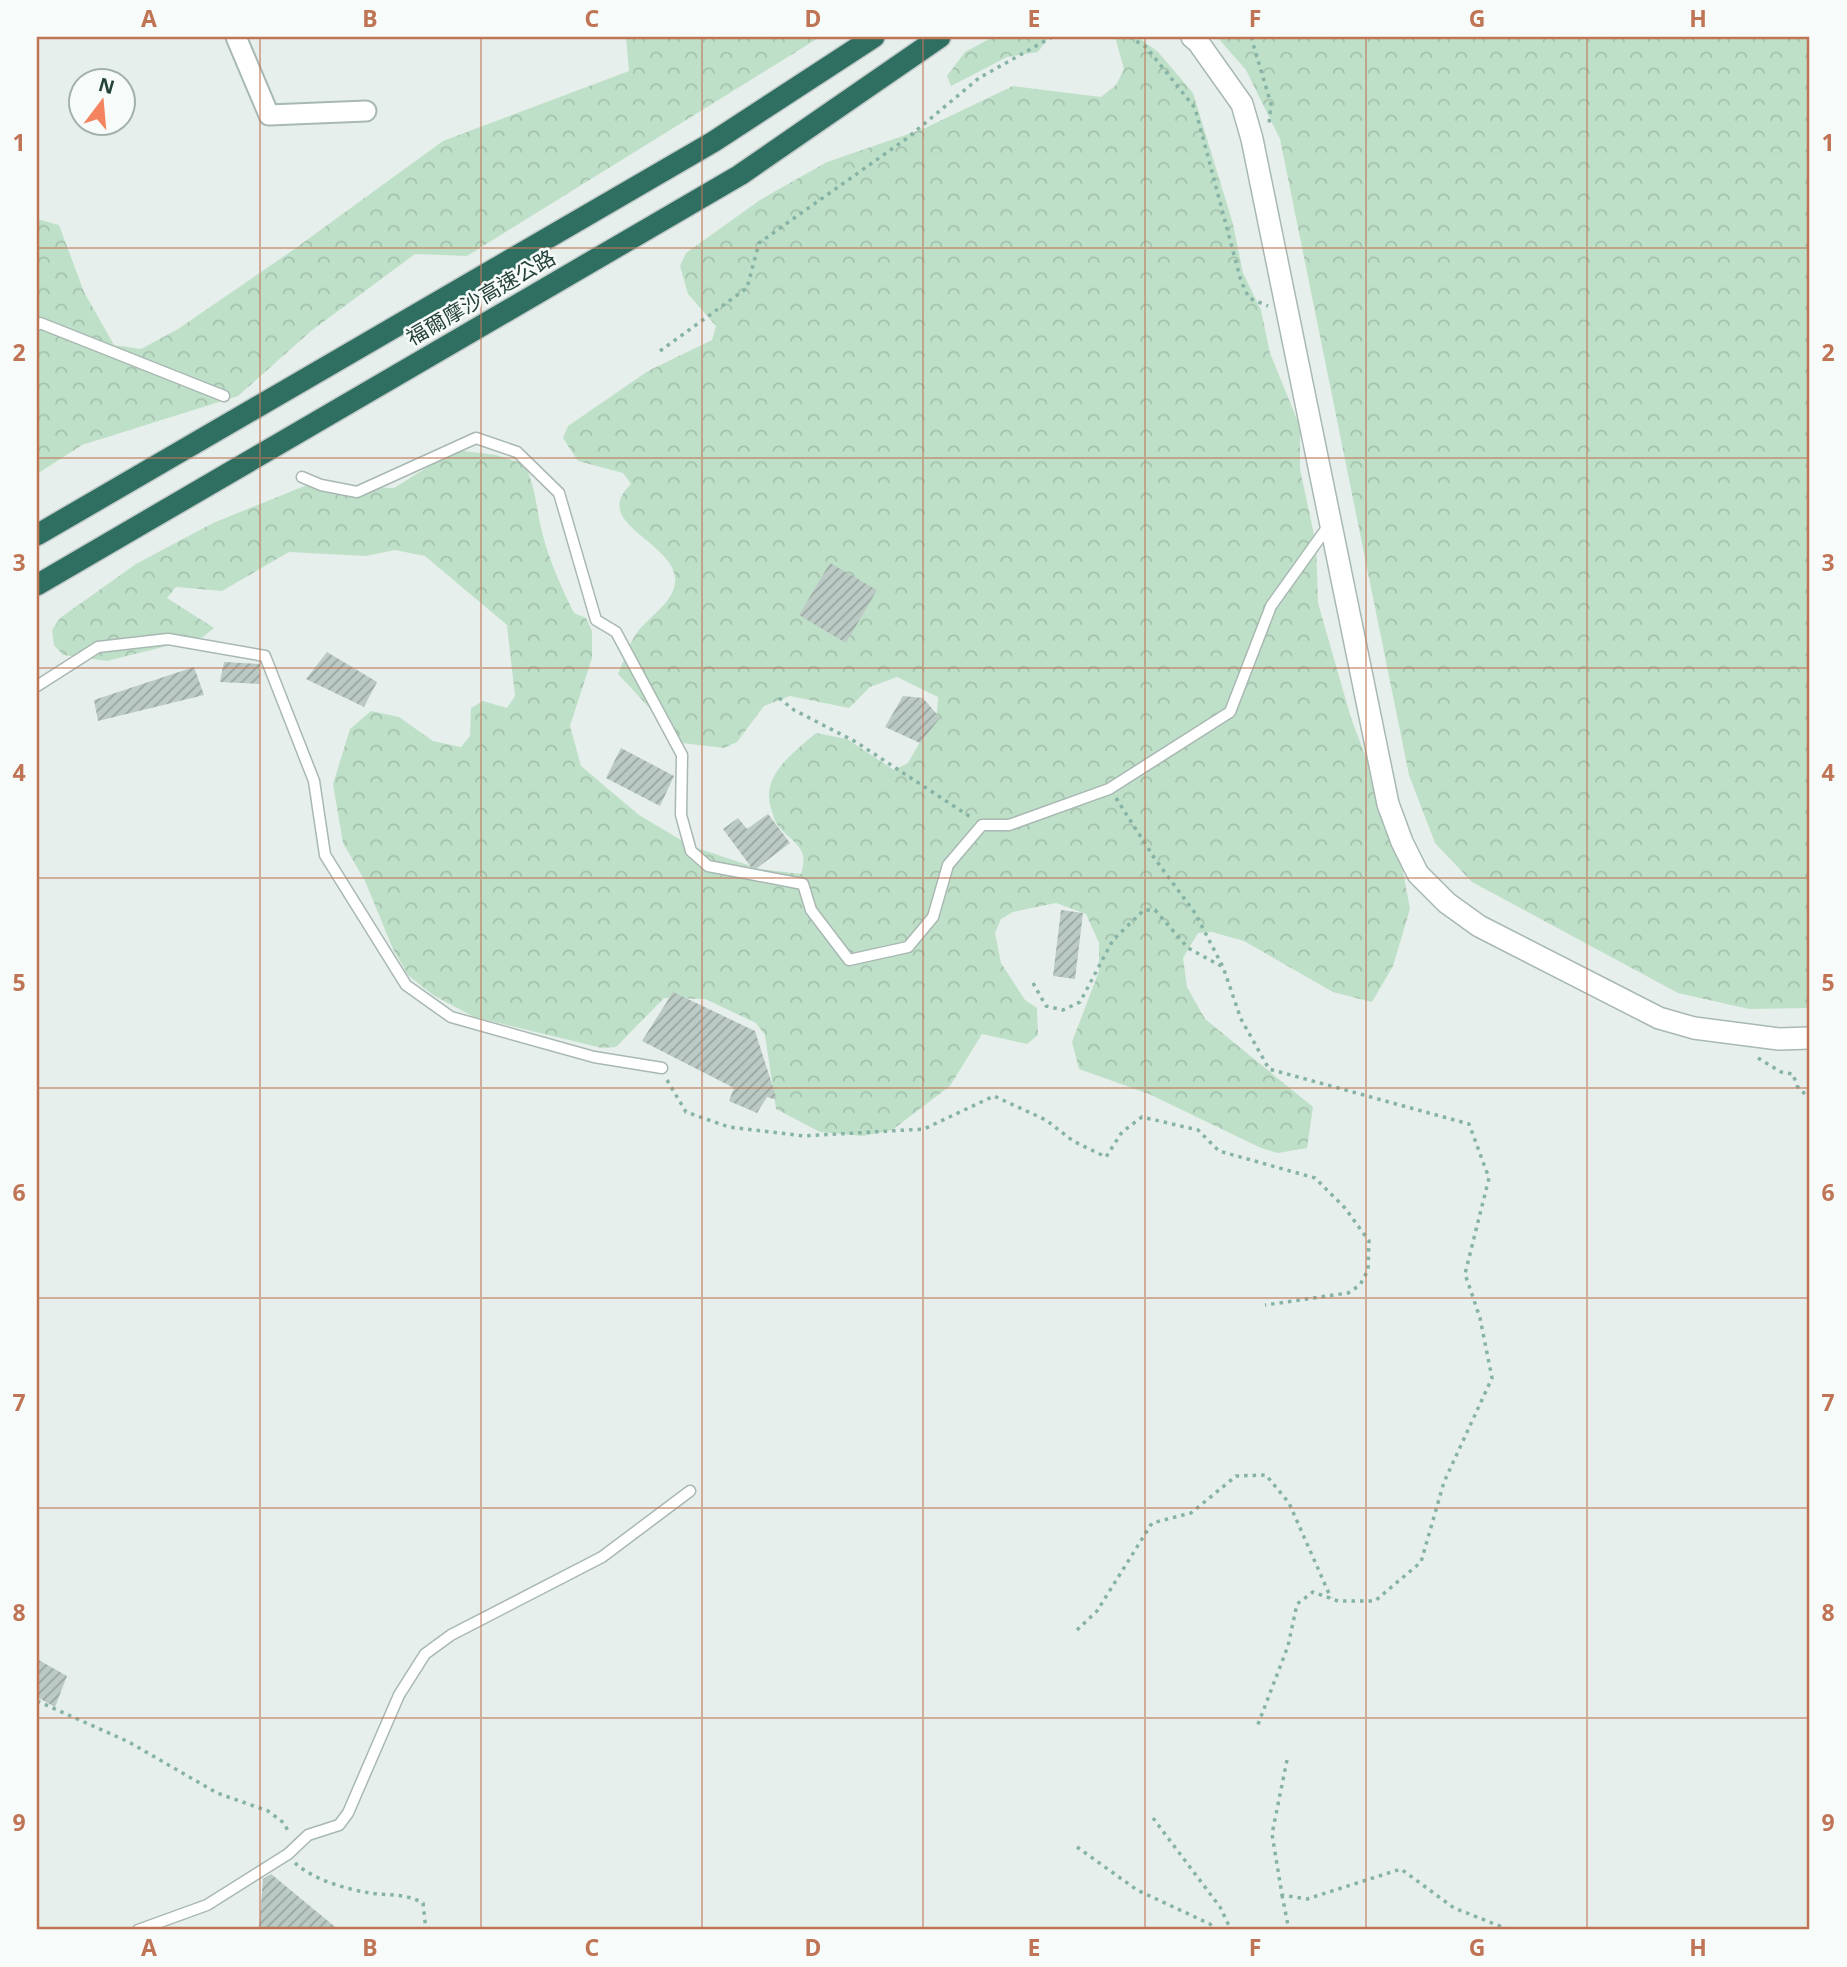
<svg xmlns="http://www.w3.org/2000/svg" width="1847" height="1967" font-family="'Noto Sans','Noto Sans TC',sans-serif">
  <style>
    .forest { fill: url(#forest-crowns) }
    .building { fill: url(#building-hatch) }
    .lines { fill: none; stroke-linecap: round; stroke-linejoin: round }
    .service-casing { stroke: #a8b8b2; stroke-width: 13 }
    .minor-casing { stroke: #a8b8b2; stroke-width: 23 }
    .tertiary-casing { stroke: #a8b8b2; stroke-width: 24 }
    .motorway-casing { stroke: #c2cac8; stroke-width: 24 }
    .path { stroke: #86b3a5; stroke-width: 3.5; stroke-dasharray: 3.5 5; stroke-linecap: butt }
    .service { stroke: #fff; stroke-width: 10 }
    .minor { stroke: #fff; stroke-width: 19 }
    .tertiary { stroke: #fff; stroke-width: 21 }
    .motorway { stroke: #2f6f62; stroke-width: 21 }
    .grid { fill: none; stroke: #c07456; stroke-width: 2; stroke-opacity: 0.55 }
    .labels { text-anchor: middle; stroke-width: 5; stroke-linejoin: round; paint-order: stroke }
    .street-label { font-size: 21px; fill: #24423a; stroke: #f7fbf9 }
    .neatline { fill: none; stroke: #c07456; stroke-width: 2.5 }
    .grid-label { font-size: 23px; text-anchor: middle; font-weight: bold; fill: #c07456 }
  </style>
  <defs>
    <pattern id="forest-crowns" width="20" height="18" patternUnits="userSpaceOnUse" patternTransform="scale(1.75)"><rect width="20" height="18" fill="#bfe0c8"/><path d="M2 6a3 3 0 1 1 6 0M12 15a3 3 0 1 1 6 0" fill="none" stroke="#a4c1ad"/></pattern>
    <pattern id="building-hatch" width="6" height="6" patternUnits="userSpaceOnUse" patternTransform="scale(1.75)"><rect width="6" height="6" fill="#bbcac4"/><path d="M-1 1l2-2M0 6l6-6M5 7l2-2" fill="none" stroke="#98a6a0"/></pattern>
  </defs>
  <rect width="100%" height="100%" fill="#e6efeb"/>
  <g class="forest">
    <polygon points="626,37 820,37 467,256 415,254 311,331 238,396 82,445 37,474 37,219 59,225 84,292 114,345 141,349 178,329 293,250 443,141 629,71"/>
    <polygon points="993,37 1049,37 1038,52 1007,57 951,86 947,76 965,52"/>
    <path d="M1111,37H1138L1158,52L1193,93L1233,224L1243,273L1261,310L1270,353L1300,427V469L1316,544L1318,603L1351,718L1397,839L1410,909L1393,966L1372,1002L1333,992L1244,941L1212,932L1198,933L1183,958L1187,987L1205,1019L1313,1107L1307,1148L1278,1153L1261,1148L1149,1094L1079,1069L1072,1042L1099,971V943L1086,914L1056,903L1013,912L1001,919L995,933L1001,963L1025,1000L1037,1008L1038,1035L1027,1044L982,1034L950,1086L892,1130L863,1136L820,1132L776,1109L765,1035L756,1023L705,999L664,998L616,1047L602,1048L474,1017L433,995L408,975L393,949L365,881L343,843L333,784L350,729L371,711L399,717L433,741L461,747L470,736L471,708L483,701L507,708L515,696L507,625L425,556L395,550L366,556L289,552L222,591L176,587L167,598L214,628L203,637L107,661L63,655L54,645L52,630L60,618L136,564L213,523L307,485L394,488L455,450L496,455L524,464C536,485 536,509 542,532C549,560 561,587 574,613L586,618L592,631V658L570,726L581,766L639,815L691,846L760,869L801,874C809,848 796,845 780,828C775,823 773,815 771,808C760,776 794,752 816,733L847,739L894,770L908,763L937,712L938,697L897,677L870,687L849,708L790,696L764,706L737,742L724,748L682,743L618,674C624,661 628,646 636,634C647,617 678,601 675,577C670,540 590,523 631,484L623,473L578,461L563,438L568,426L648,371L712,340L716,326L688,294L680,266L686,253L760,200L827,162L923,129L1013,86L1101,97L1116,85L1124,69L1116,40Z"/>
    <polygon points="1217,37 1810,37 1810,1008 1749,1009 1678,993 1472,882 1435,843 1409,775 1280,139 1246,70"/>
  </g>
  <g class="building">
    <polygon points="830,563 877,590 846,643 799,615"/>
    <polygon points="327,652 377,682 364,707 306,679"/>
    <polygon points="224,662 260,664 260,684 220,682"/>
    <polygon points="194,667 204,695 98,721 94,700"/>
    <polygon points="903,696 923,698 940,718 920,743 885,727"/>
    <polygon points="621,748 674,776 660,806 606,778"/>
    <polygon points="768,814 790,843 757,868 751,867 723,829 738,818 747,829"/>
    <polygon points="1061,910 1083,913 1075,979 1053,976"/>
    <polygon points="673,992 755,1031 777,1100 767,1097 757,1113 729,1101 734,1088 642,1041"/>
    <polygon points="37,1659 67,1676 55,1707 37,1697"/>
    <polygon points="271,1874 339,1930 259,1930 263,1879"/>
  </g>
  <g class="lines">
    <g class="service-casing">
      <g id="service">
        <polyline points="37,325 40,323 224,396"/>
        <polyline points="302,477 321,485 357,492 476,438 517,452 559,493 596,620 616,632 682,755 681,815 691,851 708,866 803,884 811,910 849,960 908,947 933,917 948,865 982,825 1009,825 1109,789 1230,712 1271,606 1329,525"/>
        <polyline points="37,686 98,647 168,639 265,656 314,781 325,855 406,985 451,1017 594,1057 662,1068"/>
        <polyline points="138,1930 207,1905 288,1854 308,1835 339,1825 348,1813 399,1695 425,1654 451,1635 602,1557 690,1491"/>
      </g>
    </g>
    <g class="minor-casing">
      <polyline id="minor" points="236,37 269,115 366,111"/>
    </g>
    <g class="tertiary-casing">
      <polyline id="tertiary" points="1192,37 1198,42 1242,104 1252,139 1388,804 1402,842 1418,874 1447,903 1479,926 1659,1018 1694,1028 1779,1039 1810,1038"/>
    </g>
    <g class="motorway-casing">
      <g id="motorway">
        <polyline points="37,535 713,142 874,37"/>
        <polyline points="37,585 740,175 940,37"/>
      </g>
    </g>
    <g class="path">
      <polyline points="1129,37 1146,47 1195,108 1241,281 1249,298 1268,306"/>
      <polyline points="1251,37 1271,104 1269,124"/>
      <polyline points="660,351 747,288 759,243 906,139 979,78 1052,37"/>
      <polyline points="779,698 794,710 856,742 972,818"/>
      <polyline points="1116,798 1155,859 1195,913 1223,967 1241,1019 1269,1069 1469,1124 1489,1178 1465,1274 1480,1318 1492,1378 1444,1482 1421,1562 1375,1601 1338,1601 1313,1592 1297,1604 1288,1646 1257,1727"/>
      <polyline points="1033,983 1046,1006 1063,1010 1080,1002 1113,940 1144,910 1155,910 1188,948 1221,966"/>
      <polyline points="1758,1058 1781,1072 1793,1074 1797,1086 1807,1096"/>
      <polyline points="667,1080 686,1112 729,1127 804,1136 924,1129 994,1096 1046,1120 1073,1141 1106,1157 1122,1132 1142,1117 1198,1130 1219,1151 1315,1178 1345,1208 1369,1241 1368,1270 1360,1285 1348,1293 1265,1305"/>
      <polyline points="1077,1630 1097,1611 1152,1523 1191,1513 1236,1476 1266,1475 1289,1503 1331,1598"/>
      <polyline points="37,1701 129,1742 217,1793 268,1811 284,1823 289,1833"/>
      <polyline points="1287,1760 1272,1834 1282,1895 1307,1899 1401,1869 1454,1908 1510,1930"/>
      <polyline points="1153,1818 1220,1907 1231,1930"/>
      <polyline points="1077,1847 1137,1890 1210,1924 1216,1930"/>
      <path d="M295,1863C314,1880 346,1889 370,1893C389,1896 406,1893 423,1903L426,1930"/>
      <polyline points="1282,1895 1289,1930"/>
    </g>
    <use href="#service" class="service"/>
    <use href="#minor" class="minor"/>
    <use href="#tertiary" class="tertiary"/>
    <use href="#motorway" class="motorway"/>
  </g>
  <path class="grid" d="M260,37V1930M481,37V1930M702,37V1930M923,37V1930M1145,37V1930M1366,37V1930M1587,37V1930M37,248H1810M37,458H1810M37,668H1810M37,878H1810M37,1088H1810M37,1298H1810M37,1508H1810M37,1718H1810"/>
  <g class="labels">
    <g class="street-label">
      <text transform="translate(481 298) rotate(-30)" y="7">福爾摩沙高速公路</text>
    </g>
  </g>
  <rect width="1847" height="1967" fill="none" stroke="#f7fbf9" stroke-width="77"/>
  <g transform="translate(102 102) rotate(16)"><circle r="33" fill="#f7fbf9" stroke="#a3b1ad" stroke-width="2"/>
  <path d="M0-5L12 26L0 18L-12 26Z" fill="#f4845f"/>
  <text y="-10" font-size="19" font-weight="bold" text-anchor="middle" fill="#24423a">N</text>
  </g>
  <rect x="38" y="38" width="1770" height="1890" class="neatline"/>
  <g class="grid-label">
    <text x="149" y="27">A</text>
    <text x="370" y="27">B</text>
    <text x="592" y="27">C</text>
    <text x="813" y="27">D</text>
    <text x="1034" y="27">E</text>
    <text x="1255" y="27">F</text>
    <text x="1477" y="27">G</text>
    <text x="1698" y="27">H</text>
    <text x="19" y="151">1</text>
    <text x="1828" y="151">1</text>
    <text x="19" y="361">2</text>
    <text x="1828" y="361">2</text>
    <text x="19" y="571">3</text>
    <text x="1828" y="571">3</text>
    <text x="19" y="781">4</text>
    <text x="1828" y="781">4</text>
    <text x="19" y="991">5</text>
    <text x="1828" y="991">5</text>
    <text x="19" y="1201">6</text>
    <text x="1828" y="1201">6</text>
    <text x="19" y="1411">7</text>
    <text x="1828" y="1411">7</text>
    <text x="19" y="1621">8</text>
    <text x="1828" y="1621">8</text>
    <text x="19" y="1831">9</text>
    <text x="1828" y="1831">9</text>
    <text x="149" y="1956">A</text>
    <text x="370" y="1956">B</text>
    <text x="592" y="1956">C</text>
    <text x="813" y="1956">D</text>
    <text x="1034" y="1956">E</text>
    <text x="1255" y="1956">F</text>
    <text x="1477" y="1956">G</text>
    <text x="1698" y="1956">H</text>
  </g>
</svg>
